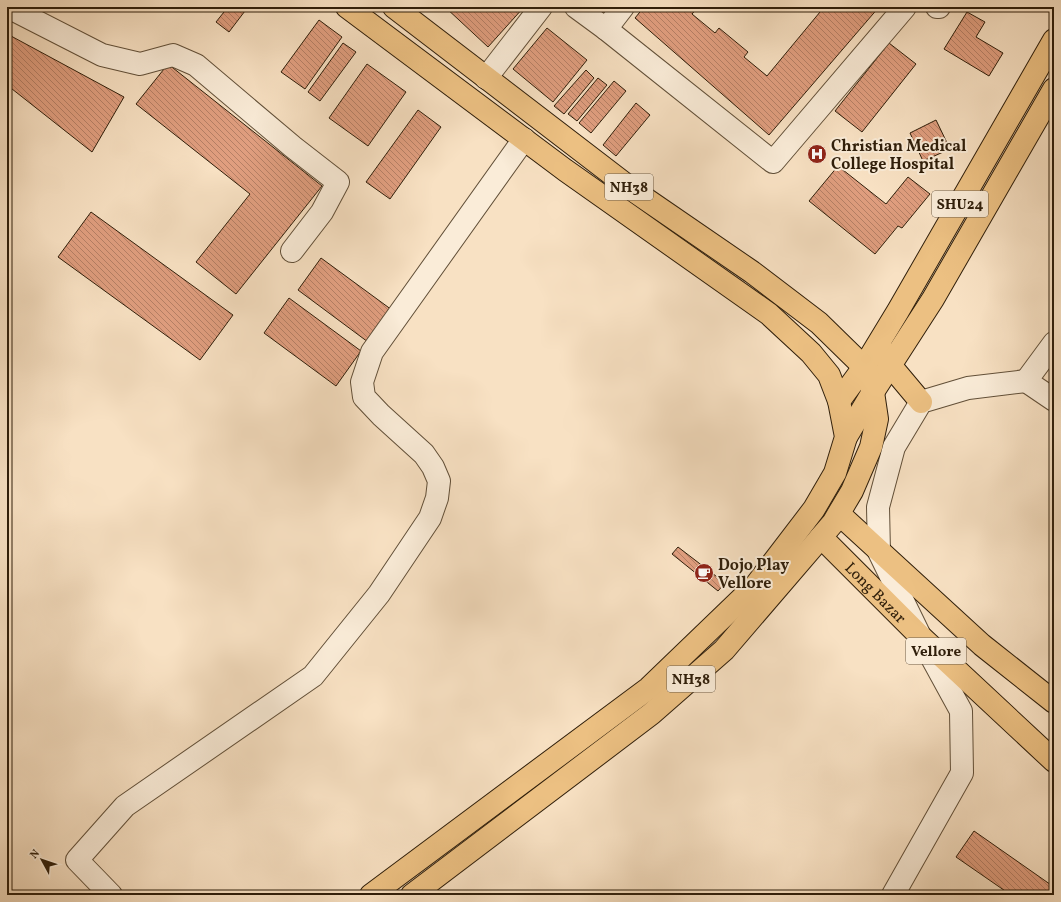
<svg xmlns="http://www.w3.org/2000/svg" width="1061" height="902" font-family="Vollkorn,serif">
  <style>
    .building { fill: url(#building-back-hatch); stroke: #2f1e0a }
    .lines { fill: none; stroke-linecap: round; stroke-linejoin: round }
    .minor-casing { stroke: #614f38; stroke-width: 24 }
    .major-casing { stroke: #2f1e0a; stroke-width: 24 }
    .highway-casing { stroke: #2f1e0a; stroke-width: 24 }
    .minor { stroke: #faecd8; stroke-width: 22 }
    .major { stroke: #ecc082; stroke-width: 22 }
    .highway { stroke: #ecc082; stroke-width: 22 }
    .labels { text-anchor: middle; stroke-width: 4; stroke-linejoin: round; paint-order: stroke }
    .shield { fill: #faecd8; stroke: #6c5c48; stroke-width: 1 }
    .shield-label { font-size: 15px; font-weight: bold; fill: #2f1e0a }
    .poi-label { font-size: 16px; font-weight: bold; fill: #2f1e0a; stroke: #faecd8; text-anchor: start }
    .street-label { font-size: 16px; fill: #2f1e0a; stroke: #faecd8 }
  </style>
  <defs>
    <pattern id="building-back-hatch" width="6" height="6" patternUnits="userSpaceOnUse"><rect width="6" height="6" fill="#e09e7f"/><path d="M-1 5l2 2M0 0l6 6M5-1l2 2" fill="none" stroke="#b68066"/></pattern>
  </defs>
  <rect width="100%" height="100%" fill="#f8e1c3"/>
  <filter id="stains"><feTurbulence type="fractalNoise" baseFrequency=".005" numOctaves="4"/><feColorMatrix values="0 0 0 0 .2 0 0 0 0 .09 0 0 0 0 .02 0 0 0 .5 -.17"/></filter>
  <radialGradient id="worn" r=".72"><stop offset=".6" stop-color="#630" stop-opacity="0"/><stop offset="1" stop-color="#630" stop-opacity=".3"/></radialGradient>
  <g class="building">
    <polygon points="228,7 248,7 229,32 216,22"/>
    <polygon points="445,7 524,7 488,47"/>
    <polygon points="591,7 606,7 600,15"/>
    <polygon points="644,7 698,7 692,14 715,33 719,28 748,52 744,57 767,76 820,12 814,7 879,7 769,135 635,18"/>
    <polygon points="967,12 985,22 976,37 1003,53 989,76 944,49"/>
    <polygon points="319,20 342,37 305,89 281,72"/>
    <polygon points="547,28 587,60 553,102 513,69"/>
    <polygon points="11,36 124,97 92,152 7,85 7,42"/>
    <polygon points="343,43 356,52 320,101 308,92"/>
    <polygon points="889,43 916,64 862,132 835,111"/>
    <polygon points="168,64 322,186 236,294 196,262 250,194 136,104"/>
    <polygon points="367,64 406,92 368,146 329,118"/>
    <polygon points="586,70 594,78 564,114 554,106"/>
    <polygon points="598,78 607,85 577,121 568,114"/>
    <polygon points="614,81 626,91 591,133 579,123"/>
    <polygon points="636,103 650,115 616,156 603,145"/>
    <polygon points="418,110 441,127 390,199 366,182"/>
    <polygon points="936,120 950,149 923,161 910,133"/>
    <polygon points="838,166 886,204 908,177 930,194 902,228 898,226 875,254 809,201"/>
    <polygon points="91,212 233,315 200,360 58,257"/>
    <polygon points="321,258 392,310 368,342 298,290"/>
    <polygon points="289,298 361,351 336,386 264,333"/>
    <polygon points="678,547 725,583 718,591 672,554"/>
    <polygon points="974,831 1054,887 1054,895 1011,895 956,857"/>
  </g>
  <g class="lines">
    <g class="minor-casing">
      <g id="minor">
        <polyline points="8,7 102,55 140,64 173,55 196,65 293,147 338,182 322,212 292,251"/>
        <polyline points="576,7 606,29 773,162 905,7"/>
        <polyline points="937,7 939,7"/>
        <polyline points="606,29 623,7"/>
        <polyline points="486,78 541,7"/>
        <polyline points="1054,343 1026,381 1054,400"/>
        <polyline points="111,895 77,860 125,806 313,676 379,594 430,518 437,498 439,481 433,467 424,454 381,415 364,397 362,382 372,352 524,139"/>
        <polyline points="893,895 962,773 961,711 920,636 879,552 878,507 894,447 921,402 968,388 1026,381"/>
      </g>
    </g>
    <g class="major-casing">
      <g id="major">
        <polyline points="884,352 890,365 921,402"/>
        <polyline points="839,401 864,367 898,311 1054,40"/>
        <polyline points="846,437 873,392 933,299 1054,89"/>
        <polyline points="839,514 982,645 1054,702"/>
        <path id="s1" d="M821,537L920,636L1054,761"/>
      </g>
    </g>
    <g class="highway-casing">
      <g id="highway">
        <polyline points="347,7 565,170 769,314 811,353 829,375 839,401 846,437 835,473 814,509 756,585 649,688 371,895"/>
        <polyline points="394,7 634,191 752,272 819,323 864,367 873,392 877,419 871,447 852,491 833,523 724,650 651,714 412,895"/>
      </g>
    </g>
    <use href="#minor" class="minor"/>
    <use href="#major" class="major"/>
    <use href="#highway" class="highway"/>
  </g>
  <defs>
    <g id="hospital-disc" transform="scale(1)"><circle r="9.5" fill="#8f2418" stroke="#faecd8"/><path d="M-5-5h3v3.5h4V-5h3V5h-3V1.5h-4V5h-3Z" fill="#fff"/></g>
    <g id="cafe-disc" transform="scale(1)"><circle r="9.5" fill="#8f2418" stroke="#faecd8"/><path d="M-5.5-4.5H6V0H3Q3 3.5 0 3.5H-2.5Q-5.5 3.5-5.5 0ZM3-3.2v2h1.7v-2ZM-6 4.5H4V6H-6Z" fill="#fff"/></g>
  </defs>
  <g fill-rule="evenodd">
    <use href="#hospital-disc" x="817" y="154"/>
    <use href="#cafe-disc" x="704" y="573"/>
  </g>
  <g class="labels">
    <g class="shield">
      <rect x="605" y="174" width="48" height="26" rx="3"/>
      <rect x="932" y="191" width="56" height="26" rx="3"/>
      <rect x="906" y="638" width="60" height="26" rx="3"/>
      <rect x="667" y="666" width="48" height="26" rx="3"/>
    </g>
    <g class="shield-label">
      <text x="629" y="192">NH38</text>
      <text x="960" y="209">SHU24</text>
      <text x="936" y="656">Vellore</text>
      <text x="691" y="684">NH38</text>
    </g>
    <g class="poi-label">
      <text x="831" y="151">Christian Medical<tspan x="831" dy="18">College Hospital</tspan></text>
      <text x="718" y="570">Dojo Play<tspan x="718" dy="18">Vellore</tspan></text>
    </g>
    <g class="street-label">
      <text dy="6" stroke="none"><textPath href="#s1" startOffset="78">Long Bazar</textPath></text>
    </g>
  </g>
  <rect width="1061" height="902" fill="none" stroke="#f8e1c3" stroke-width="24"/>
  <rect x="8" y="8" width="1045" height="886" fill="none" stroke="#2f1e0a" stroke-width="2"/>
  <rect x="12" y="12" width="1037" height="878" fill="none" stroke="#2f1e0a"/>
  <g transform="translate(42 860) rotate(310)" stroke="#faecd8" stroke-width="3" paint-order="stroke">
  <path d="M0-3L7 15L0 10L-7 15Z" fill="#2f1e0a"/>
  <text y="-6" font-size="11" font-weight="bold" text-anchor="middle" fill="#2f1e0a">N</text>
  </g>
  <rect width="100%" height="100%" filter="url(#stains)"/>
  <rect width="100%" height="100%" fill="url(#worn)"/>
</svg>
